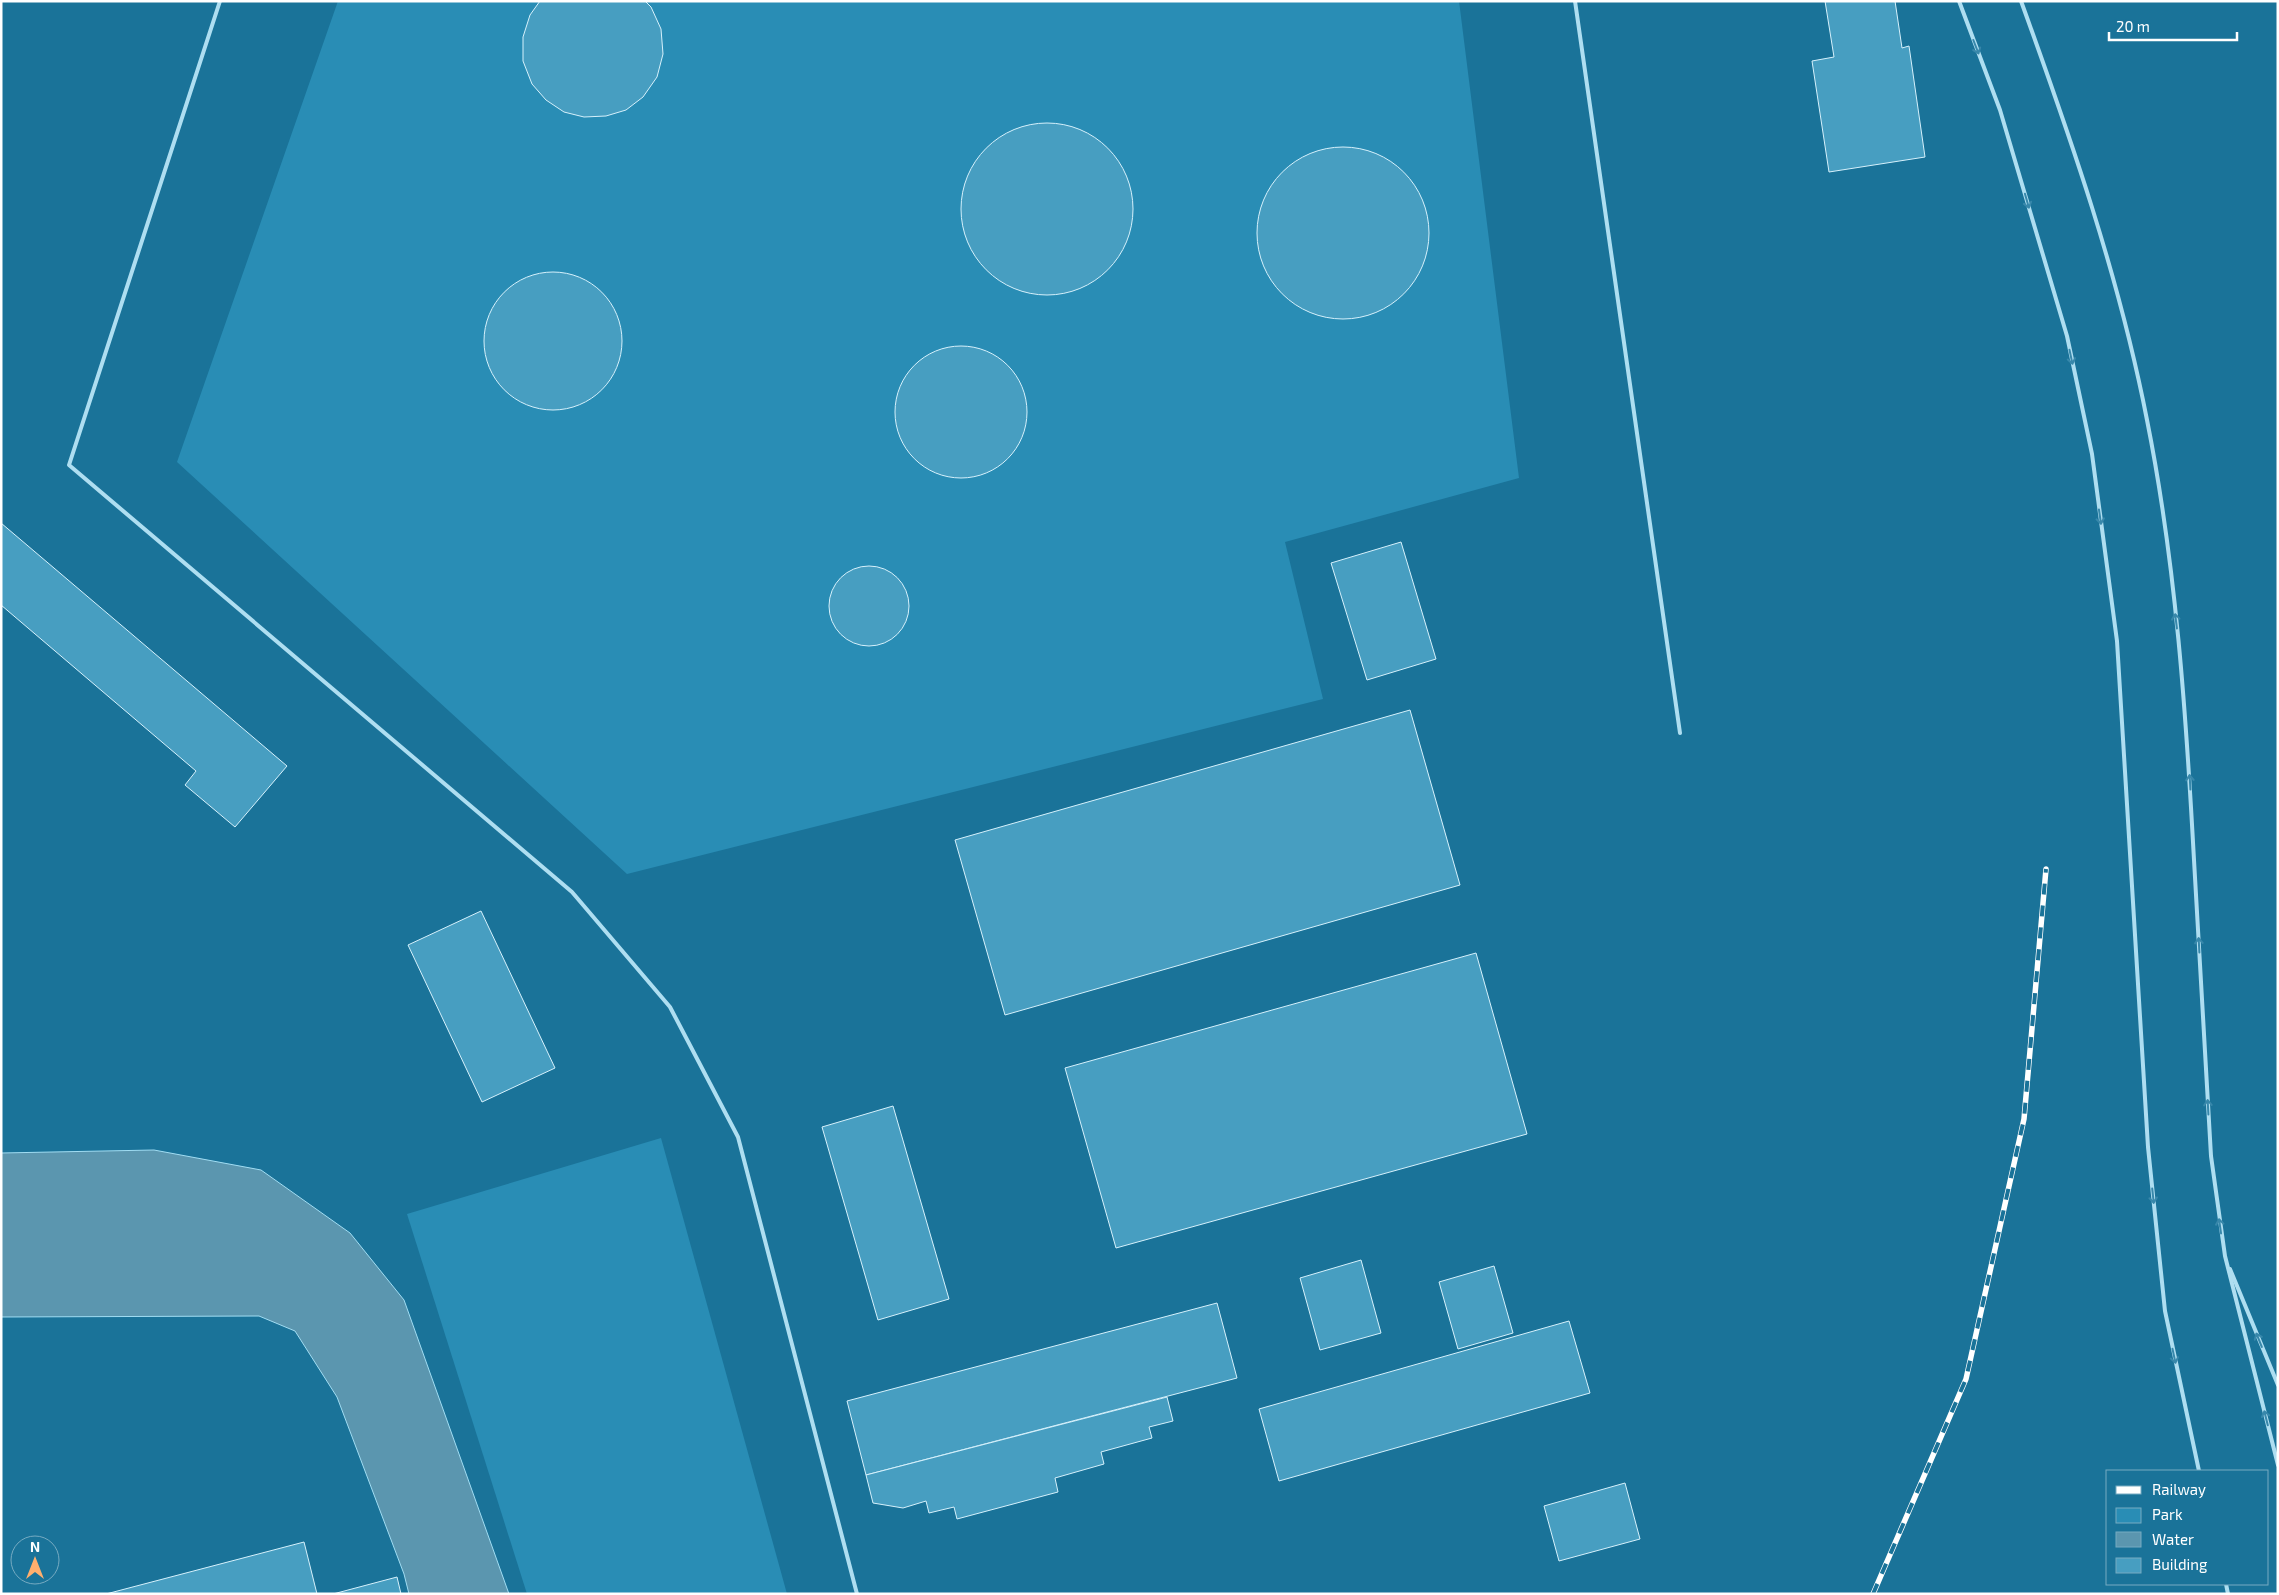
<svg xmlns="http://www.w3.org/2000/svg" width="2279" height="1595" font-family="'Exo 2',sans-serif">
  <style>
    .green { fill: #298db5 }
    .water { fill: #5b96af; stroke: #a1ddf3 }
    .building { fill: #479ec1; stroke: #d6f1fc }
    .lines { fill: none; stroke-linecap: round; stroke-linejoin: round }
    .lane { stroke: #aedef1; stroke-width: 4 }
    .rail-casing { stroke: #fff; stroke-width: 5.5 }
    .rail { stroke: #1a7399; stroke-width: 4; stroke-dasharray: 11; stroke-linecap: butt }
    .oneway { stroke: #3888ab }
  </style>
  <rect width="100%" height="100%" fill="#1a7399"/>
  <g class="green">
    <polygon points="338,1 1459,1 1519,478 1285,542 1323,699 627,874 177,462"/>
    <polygon points="661,1138 787,1594 527,1594 407,1214"/>
  </g>
  <polygon class="water" points="154,1150 261,1170 350,1233 404,1300 509,1594 409,1594 404,1574 337,1397 295,1331 259,1316 1,1317 1,1153"/>
  <g class="building">
    <polygon points="540,1 645,1 651,7 661,29 663,54 657,77 643,97 626,110 606,116 584,117 564,112 546,100 532,84 523,61 523,37 530,15"/>
    <polygon points="1825,1 1895,1 1902,48 1909,46 1925,157 1829,172 1812,61 1834,57"/>
    <circle cx="1047" cy="209" r="86"/>
    <circle cx="1343" cy="233" r="86"/>
    <circle cx="553" cy="341" r="69"/>
    <circle cx="961" cy="412" r="66"/>
    <polygon points="1,523 287,766 235,827 185,785 196,771 1,605"/>
    <polygon points="1401,542 1436,659 1367,680 1331,563"/>
    <circle cx="869" cy="606" r="40"/>
    <polygon points="1410,710 1460,885 1005,1015 955,840"/>
    <polygon points="481,911 555,1068 482,1102 408,945"/>
    <polygon points="1476,953 1527,1134 1116,1248 1065,1068"/>
    <polygon points="893,1106 949,1299 878,1320 822,1127"/>
    <polygon points="1361,1260 1381,1333 1320,1350 1300,1278"/>
    <polygon points="1494,1266 1513,1333 1458,1349 1439,1282"/>
    <polygon points="1217,1303 1237,1378 866,1475 847,1401"/>
    <polygon points="1569,1321 1590,1393 1279,1481 1259,1409"/>
    <polygon points="1167,1397 1173,1421 1149,1427 1152,1438 1101,1452 1104,1464 1055,1478 1058,1492 957,1519 954,1507 929,1513 926,1501 903,1508 873,1503 866,1475"/>
    <polygon points="1625,1483 1640,1539 1559,1561 1544,1506"/>
    <polygon points="304,1542 317,1594 106,1594"/>
    <polygon points="397,1577 401,1594 333,1594"/>
  </g>
  <g class="lines">
    <g class="lane">
      <polyline points="220,1 69,465 572,892 670,1007 738,1137 857,1594"/>
      <polyline points="1575,1 1680,733"/>
      <polyline points="1959,1 2000,110 2067,336 2092,454 2117,641 2148,1147 2165,1311 2199,1471"/>
      <path d="M2021,1C2071,139 2119,276 2147,420C2176,565 2186,713 2194,860C2200,959 2205,1057 2211,1156L2225,1256L2278,1465"/>
      <polyline points="2230,1269 2278,1385"/>
      <polyline points="2226,1584 2228,1594"/>
    </g>
    <g class="rail-casing">
      <polyline id="rail" points="1873,1594 1966,1379 2024,1119 2046,869"/>
    </g>
    <use href="#rail" class="rail"/>
  </g>
  <defs><path id="oneway-shaft" d="M-6 0H5M1.5-3L5.5 0L1.5 3" fill="none" stroke-width="1.6" stroke-linecap="round" stroke-linejoin="round" transform="scale(1.25)"/></defs>
  <g class="oneway">
    <use href="#oneway-shaft" transform="translate(1976 47) rotate(69)"/>
    <use href="#oneway-shaft" transform="translate(2027 201) rotate(74)"/>
    <use href="#oneway-shaft" transform="translate(2071 357) rotate(78)"/>
    <use href="#oneway-shaft" transform="translate(2100 517) rotate(82)"/>
    <use href="#oneway-shaft" transform="translate(2176 621) rotate(-97)"/>
    <use href="#oneway-shaft" transform="translate(2190 782) rotate(-93)"/>
    <use href="#oneway-shaft" transform="translate(2199 945) rotate(-93)"/>
    <use href="#oneway-shaft" transform="translate(2208 1107) rotate(-93)"/>
    <use href="#oneway-shaft" transform="translate(2153 1196) rotate(84)"/>
    <use href="#oneway-shaft" transform="translate(2220 1226) rotate(-98)"/>
    <use href="#oneway-shaft" transform="translate(2259 1340) rotate(-112)"/>
    <use href="#oneway-shaft" transform="translate(2174 1356) rotate(78)"/>
    <use href="#oneway-shaft" transform="translate(2266 1418) rotate(-104)"/>
  </g>
  <rect width="2279" height="1595" fill="none" stroke="#ffffff" stroke-width="5"/>
  <rect x="2106" y="1470" width="162" height="115" fill="#1a7399" stroke="#76abc2"/>
  <rect x="2116" y="1486" width="25" height="8" fill="#ffffff" stroke="#76abc2"/>
  <text x="2152" y="1495" font-size="15" fill="#ffffff">Railway</text>
  <rect x="2116" y="1508" width="25" height="15" fill="#298db5" stroke="#76abc2"/>
  <text x="2152" y="1520" font-size="15" fill="#ffffff">Park</text>
  <rect x="2116" y="1532" width="25" height="15" fill="#5b96af" stroke="#76abc2"/>
  <text x="2152" y="1545" font-size="15" fill="#ffffff">Water</text>
  <rect x="2116" y="1558" width="25" height="15" fill="#479ec1" stroke="#76abc2"/>
  <text x="2152" y="1570" font-size="15" fill="#ffffff">Building</text>
  <g transform="translate(35 1560)"><circle r="24" fill="#1a7399" stroke="#76abc2"/>
  <path d="M0-4L9 19L0 12L-9 19Z" fill="#ffaf6e"/>
  <text y="-8" font-size="14" font-weight="bold" text-anchor="middle" fill="#ffffff">N</text>
  </g>
  <path d="M2109 32v8h128v-8" fill="none" stroke="#ffffff" stroke-width="2.5"/>
  <text x="2116" y="32" font-size="15" fill="#ffffff" stroke="#1a7399" stroke-width="4" paint-order="stroke">20 m</text>
</svg>
